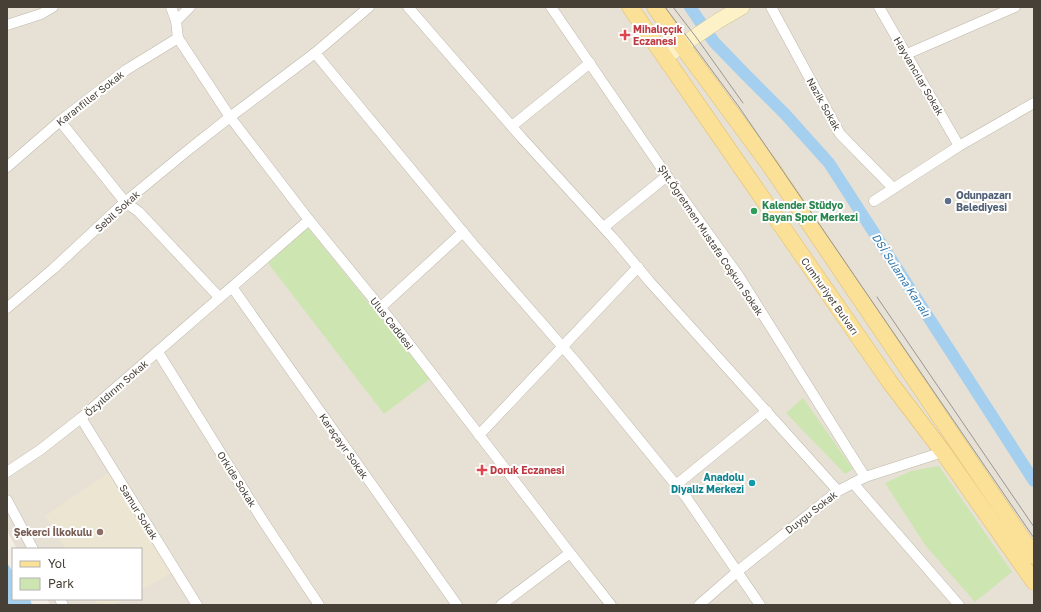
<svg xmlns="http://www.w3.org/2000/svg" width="1041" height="612" font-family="'Golos Text',sans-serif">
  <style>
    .residential { fill: #e7e1d5 }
    .education { fill: #ece5d1 }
    .green { fill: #cde6b1 }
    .water { fill: #a5cfee }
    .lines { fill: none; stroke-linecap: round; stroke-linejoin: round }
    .canal { stroke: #a5cfee; stroke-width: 12 }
    .minor-casing { stroke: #beb7aa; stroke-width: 11 }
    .secondary-casing { stroke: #d2c398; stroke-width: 16 }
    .primary-casing { stroke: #e0be68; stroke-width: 17 }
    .minor { stroke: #fff; stroke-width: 10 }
    .secondary { stroke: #fdf1c7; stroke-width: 15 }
    .primary { stroke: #fbe098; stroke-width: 16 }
    .tram { stroke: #969696; stroke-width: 1 }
    .health-dot { fill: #e0444e; stroke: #fff; stroke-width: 1.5 }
    .service-dot { fill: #5c6f8a; stroke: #fff; stroke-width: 1.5 }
    .leisure-dot { fill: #2e9e5b; stroke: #fff; stroke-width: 1.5 }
    .culture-dot { fill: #0f9aa8; stroke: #fff; stroke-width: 1.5 }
    .education-dot { fill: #8d6e63; stroke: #fff; stroke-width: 1.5 }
    .labels { text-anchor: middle; stroke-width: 4; stroke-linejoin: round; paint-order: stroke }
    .health-label { font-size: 10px; font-weight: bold; fill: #be3a42; stroke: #fff; text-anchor: start }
    .street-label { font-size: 10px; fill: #464036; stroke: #fff }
    .service-label { font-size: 10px; font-weight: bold; fill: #4e5e75; stroke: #fff; text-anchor: start }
    .leisure-label { font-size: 10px; font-weight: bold; fill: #27864d; stroke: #fff; text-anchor: start }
    .culture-label { font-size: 10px; font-weight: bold; fill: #0d838f; stroke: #fff; text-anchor: end }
    .education-label { font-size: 10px; font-weight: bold; fill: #785e54; stroke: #fff; text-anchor: end }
    .water-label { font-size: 11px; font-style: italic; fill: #3279af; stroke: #fff }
  </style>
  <rect width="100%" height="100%" fill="#f3efe7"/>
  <polygon class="residential" points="7,7 1034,7 1034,605 50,605 47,599 141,599 141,549 17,549 7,531"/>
  <g class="education">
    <polygon points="108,473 171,573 141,590 141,549 65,549 45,516"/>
    <polygon points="95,599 125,599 114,605 98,605"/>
  </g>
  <g class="green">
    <polygon points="308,228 430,379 384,414 268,263"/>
    <polygon points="803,398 853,469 845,474 786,413"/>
    <polygon points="939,466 1012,572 975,602 925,545 885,483 911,471"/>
  </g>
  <polygon class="water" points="7,563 13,572 13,599 30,599 32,605 7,605"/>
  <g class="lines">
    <polyline class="canal" points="690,7 714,42 746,75 785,114 829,163 1034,481"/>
    <g class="minor-casing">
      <g id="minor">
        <polyline points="171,7 176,21 178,38 230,117 309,220 393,323 570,553 611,605"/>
        <polyline points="408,7 521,137 613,238 650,282 838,491"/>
        <polyline points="551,7 667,176 738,275 865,477"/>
        <polyline points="771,7 840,134 893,188"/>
        <polyline points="879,7 959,146"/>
        <polyline points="176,21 190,7"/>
        <polyline points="7,25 41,14 53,7"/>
        <polyline points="315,53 472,243 575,361 676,485 686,497 760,605"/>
        <polyline points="907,54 1015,7"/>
        <polyline points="60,121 125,202 139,212 219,297"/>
        <polyline points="512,126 590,63"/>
        <polyline points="7,167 60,121 126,70 178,38"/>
        <polyline points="874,201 959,146 1034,103"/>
        <polyline points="604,227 667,176"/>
        <polyline points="232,287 457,605"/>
        <polyline points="7,308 53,269 125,202 187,151 230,117 315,53 369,7"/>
        <polyline points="380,308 463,232"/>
        <polyline points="158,352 263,521 319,605"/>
        <polyline points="81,418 197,605"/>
        <polyline points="479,435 638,267"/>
        <polyline points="7,472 40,450 81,418 309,220"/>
        <polyline points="853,483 959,605"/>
        <polyline points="676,485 767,411"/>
        <polyline points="7,500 33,549"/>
        <polyline points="60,599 63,605"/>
        <polyline points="501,605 570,553"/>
        <polyline points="699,605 738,571 838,491 865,477 943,452"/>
      </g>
    </g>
    <g class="secondary-casing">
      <polyline id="secondary" points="665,57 718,21 742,7"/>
    </g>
    <g class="primary-casing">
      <g id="primary">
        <polyline points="630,7 889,381 943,452 1034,582"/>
        <polyline points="655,7 682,46 771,167 1034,556"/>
      </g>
    </g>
    <use href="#minor" class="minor"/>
    <use href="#secondary" class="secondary"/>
    <use href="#primary" class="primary"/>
    <g class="tram">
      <polyline points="665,7 739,107 1034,538"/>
      <polyline points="673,7 696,37 743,103"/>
      <polyline points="877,297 1034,527"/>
    </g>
  </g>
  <g class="health-dot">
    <path d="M623 29h4v4h4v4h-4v4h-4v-4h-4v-4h4z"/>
    <path d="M480 464h4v4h4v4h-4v4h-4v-4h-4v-4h4z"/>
  </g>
  <circle class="service-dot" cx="948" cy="201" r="4"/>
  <circle class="leisure-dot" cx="754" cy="211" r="4"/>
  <circle class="culture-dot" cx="752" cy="483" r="4"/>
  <circle class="education-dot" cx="100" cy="532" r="4"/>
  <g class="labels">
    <g class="health-label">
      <text x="633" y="33">Mihalıççık<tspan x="633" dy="12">Eczanesi</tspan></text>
      <text x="490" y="474">Doruk Eczanesi</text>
    </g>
    <g class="street-label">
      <text transform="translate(919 76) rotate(60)" y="4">Hayvancılar Sokak</text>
      <text transform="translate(90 98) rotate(-38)" y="4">Karanfiller Sokak</text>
      <text transform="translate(824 104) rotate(61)" y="4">Nazik Sokak</text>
      <text transform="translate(117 211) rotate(-42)" y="4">Sebil Sokak</text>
      <text transform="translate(711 240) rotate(56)" y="4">Şht.Öğretmen Mustafa Coşkun Sokak</text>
      <text transform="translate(830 296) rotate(55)" y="4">Cumhuriyet Bulvarı</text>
      <text transform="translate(392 323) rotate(52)" y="4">Ulus Caddesi</text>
      <text transform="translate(116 388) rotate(-41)" y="4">Özyıldırım Sokak</text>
      <text transform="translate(344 446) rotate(55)" y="4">Karaçayır Sokak</text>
      <text transform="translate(237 479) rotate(58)" y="4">Orkide Sokak</text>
      <text transform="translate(139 512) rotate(58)" y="4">Samur Sokak</text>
      <text transform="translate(811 512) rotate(-38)" y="4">Duygu Sokak</text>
    </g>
    <g class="service-label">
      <text x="956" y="199">Odunpazarı<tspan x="956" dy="12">Belediyesi</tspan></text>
    </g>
    <g class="leisure-label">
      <text x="762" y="209">Kalender Stüdyo<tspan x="762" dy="12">Bayan Spor Merkezi</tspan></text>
    </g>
    <g class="culture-label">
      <text x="744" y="481">Anadolu<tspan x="744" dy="12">Diyaliz Merkezi</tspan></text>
    </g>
    <g class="education-label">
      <text x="92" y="536">Şekerci İlkokulu</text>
    </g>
    <g class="water-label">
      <text transform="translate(901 275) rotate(57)" y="4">DSİ Sulama Kanalı</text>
    </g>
  </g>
  <rect width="1041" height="612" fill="none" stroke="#464036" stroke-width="16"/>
  <rect x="12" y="548" width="130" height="52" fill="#ffffff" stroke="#b5b3af"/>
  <rect x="20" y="561" width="20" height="6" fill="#fbe098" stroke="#b5b3af"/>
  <text x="48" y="568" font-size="12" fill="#464036">Yol</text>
  <rect x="20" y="578" width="20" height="12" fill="#cde6b1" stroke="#b5b3af"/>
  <text x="48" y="588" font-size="12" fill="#464036">Park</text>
</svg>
